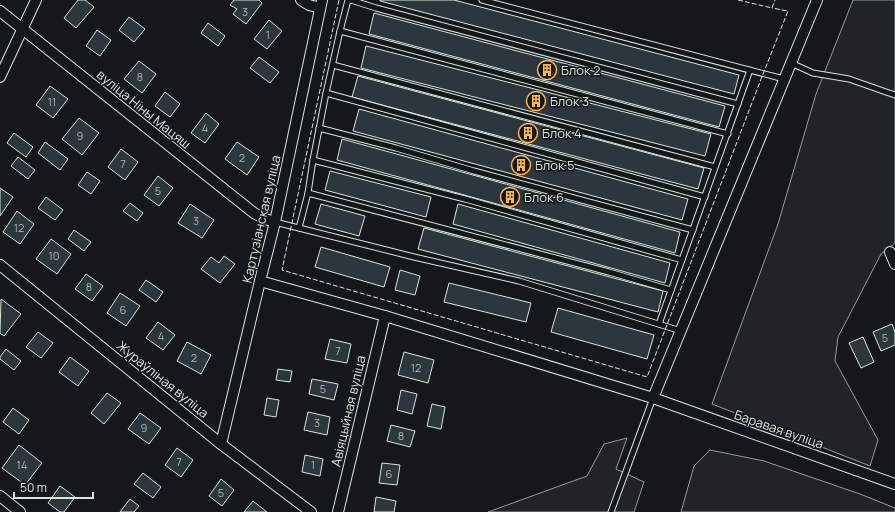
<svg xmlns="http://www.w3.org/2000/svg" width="895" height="512" font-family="Manrope,sans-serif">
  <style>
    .green { fill: #202428; stroke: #939e99 }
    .building { fill: #2c363c; stroke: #d8e6dc }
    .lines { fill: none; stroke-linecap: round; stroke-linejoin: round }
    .lane-casing { stroke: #d8e6dc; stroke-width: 7 }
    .street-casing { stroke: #d8e6dc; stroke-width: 12 }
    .lane { stroke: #14181c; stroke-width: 5 }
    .street { stroke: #14181c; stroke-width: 10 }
    .fence { stroke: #d8e6dc; stroke-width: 1; stroke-dasharray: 5 2; stroke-linecap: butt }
    .labels { text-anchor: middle; stroke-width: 3; stroke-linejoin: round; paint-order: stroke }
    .number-label { font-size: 11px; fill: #adbab4 }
    .poi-label { font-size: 13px; fill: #d8e6dc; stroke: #14181c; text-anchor: start }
    .street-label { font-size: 13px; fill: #d8e6dc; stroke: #14181c }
  </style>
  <rect width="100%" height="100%" fill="#14181c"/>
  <g class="green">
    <polygon points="853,0 895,0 895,243 881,254 838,337 835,361 878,440 870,466 712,404 778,224 816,94"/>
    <polygon points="627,438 616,469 644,482 634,512 488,512 587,476 604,444"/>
    <polygon points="710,450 764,461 860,494 895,508 895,512 681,512 694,466"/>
  </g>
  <g class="building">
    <polygon points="78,0 85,0 94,7 76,28 64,18"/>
    <polygon points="234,0 259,0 262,3 246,24 233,14 237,9 230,5"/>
    <polygon points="380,0 454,0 739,75 734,94 380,1"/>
    <polygon points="374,13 725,106 719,127 369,34"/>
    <polygon points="129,17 145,29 134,42 119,30"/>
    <polygon points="269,20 282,31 267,49 254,39"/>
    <polygon points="208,23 225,36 218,46 201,33"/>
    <polygon points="97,30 111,40 100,56 86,46"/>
    <polygon points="366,46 711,134 705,156 361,68"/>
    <polygon points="259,57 279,72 270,83 250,68"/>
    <polygon points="139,61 156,74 142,93 124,79"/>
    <polygon points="358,76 704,168 698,189 352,97"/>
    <polygon points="50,86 68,99 53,118 36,105"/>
    <polygon points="165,92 180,104 170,117 155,106"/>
    <polygon points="359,109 688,199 682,220 353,131"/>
    <polygon points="206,113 219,124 205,143 191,133"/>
    <polygon points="79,118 99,133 82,155 62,139"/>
    <polygon points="14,133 33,147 26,157 7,143"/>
    <polygon points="342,139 680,232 675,253 337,160"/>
    <polygon points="45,142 68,159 60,170 38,153"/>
    <polygon points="237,142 259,157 247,175 225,159"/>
    <polygon points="121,149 138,162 125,180 108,167"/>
    <polygon points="18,157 35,170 28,179 11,166"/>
    <polygon points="330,171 431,197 426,217 325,190"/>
    <polygon points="87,172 100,181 91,194 78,185"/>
    <polygon points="158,176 173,188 159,206 144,195"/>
    <polygon points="0,188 13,197 0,216"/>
    <polygon points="46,197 63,210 55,220 38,208"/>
    <polygon points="130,203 143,213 137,221 123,211"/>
    <polygon points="190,204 214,220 202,238 178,223"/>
    <polygon points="321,204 365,216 359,236 315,224"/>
    <polygon points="458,204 670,263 665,283 453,224"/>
    <polygon points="17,211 34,224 20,244 3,232"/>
    <polygon points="424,228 663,291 658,312 418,249"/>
    <polygon points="74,230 91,242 84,251 68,239"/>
    <polygon points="51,239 71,254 57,274 36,259"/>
    <polygon points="321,247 390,267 384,287 315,267"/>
    <polygon points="224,256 235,264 220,283 201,269 211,257 219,263"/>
    <polygon points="400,270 420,276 415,295 395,290"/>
    <polygon points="86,274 103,286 92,301 75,289"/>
    <polygon points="146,280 163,292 156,302 139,290"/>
    <polygon points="449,283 531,303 526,322 444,302"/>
    <polygon points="120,293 140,306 126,326 107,313"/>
    <polygon points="1,299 21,314 4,336 0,333"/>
    <polygon points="558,308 654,335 647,359 551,332"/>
    <polygon points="158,322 175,335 163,350 146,338"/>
    <polygon points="892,324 895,332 895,345 881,351 873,332"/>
    <polygon points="38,332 53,343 41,358 26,347"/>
    <polygon points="863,337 874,362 861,368 849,343"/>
    <polygon points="330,339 351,344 347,363 325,359"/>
    <polygon points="187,342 211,355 201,374 177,361"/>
    <polygon points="6,349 21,361 14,370 0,359 0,357"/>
    <polygon points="404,352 434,360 428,383 398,375"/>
    <polygon points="70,357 89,371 78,386 59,372"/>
    <polygon points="278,369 292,371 290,382 276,380"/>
    <polygon points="312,379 338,384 334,400 309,394"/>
    <polygon points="401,390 417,394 412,414 397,410"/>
    <polygon points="107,393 121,403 104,424 91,413"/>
    <polygon points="267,398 279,400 276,417 264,415"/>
    <polygon points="432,404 445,407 441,429 427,426"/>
    <polygon points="13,408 29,420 19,434 3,422"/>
    <polygon points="308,412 330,417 327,435 304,430"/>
    <polygon points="140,413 161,428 149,444 128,429"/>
    <polygon points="391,425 415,431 410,447 387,441"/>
    <polygon points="19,445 42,463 25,485 2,468"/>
    <polygon points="177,448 193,460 181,477 165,465"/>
    <polygon points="305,455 323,459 320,476 302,472"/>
    <polygon points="382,463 400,465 397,485 379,483"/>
    <polygon points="143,473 161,487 153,498 134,484"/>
    <polygon points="221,479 234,490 222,506 209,496"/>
    <polygon points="60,486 75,497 64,512 60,512 48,503"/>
    <polygon points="376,497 396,501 394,512 374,512"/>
    <polygon points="130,499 139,506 134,512 120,512"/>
    <polygon points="253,501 267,512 244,512"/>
  </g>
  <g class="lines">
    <g class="lane-casing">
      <g id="lane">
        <polyline points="351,0 376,8 738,104"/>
        <polyline points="482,0 784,79"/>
        <polyline points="340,31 348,0"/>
        <polyline points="791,63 813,73 849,79 886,92 895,95"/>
        <polyline points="333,65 715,167"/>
        <polyline points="326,93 705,197"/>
        <polyline points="319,128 396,148 474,171 693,230"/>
        <polyline points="313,160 465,199 682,260"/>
        <polyline points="308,193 609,272 671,290"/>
        <polyline points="275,222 414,257 519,281 681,331"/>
        <polyline points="299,228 308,193 313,160 326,93 340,31 728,134"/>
        <polyline points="659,324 750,70"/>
        <polyline points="611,512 653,398"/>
      </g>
    </g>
    <g class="street-casing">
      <g id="street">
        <polyline points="301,0 309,5 320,8"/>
        <polyline points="0,11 254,213 265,219 275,222"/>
        <polyline points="0,77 36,0"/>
        <polyline points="890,252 895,264"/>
        <polyline points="0,265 221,444 311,512"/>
        <polyline points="260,281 385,316 653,398 895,484"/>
        <polyline points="653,398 817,0"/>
        <polyline points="221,444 260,281 275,222 322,0"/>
        <polyline points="0,496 20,512"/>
        <polyline points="338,512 385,316"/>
      </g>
    </g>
    <use href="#lane" class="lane"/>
    <use href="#street" class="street"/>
    <g class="fence">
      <polyline points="339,0 282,270 647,377 763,74 788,11 772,8"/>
      <polyline points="738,0 772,8 775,0"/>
    </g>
  </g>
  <defs>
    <g id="building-ring" transform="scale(1)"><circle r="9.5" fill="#14181c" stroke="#ffb74d" stroke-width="1.5"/><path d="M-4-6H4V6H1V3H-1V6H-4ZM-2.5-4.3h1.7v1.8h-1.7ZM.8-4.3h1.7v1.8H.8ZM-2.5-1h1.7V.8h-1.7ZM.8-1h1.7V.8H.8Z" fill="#ffb74d"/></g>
  </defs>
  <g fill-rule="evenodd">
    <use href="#building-ring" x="547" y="70"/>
    <use href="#building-ring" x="536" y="101"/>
    <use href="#building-ring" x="528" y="133"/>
    <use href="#building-ring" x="521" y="165"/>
    <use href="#building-ring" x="510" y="197"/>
  </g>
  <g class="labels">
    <g class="number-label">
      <text x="245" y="16">3</text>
      <text x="268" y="39">1</text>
      <text x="140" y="81">8</text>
      <text x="52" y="106">11</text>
      <text x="205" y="132">4</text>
      <text x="80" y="140">9</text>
      <text x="242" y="162">2</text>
      <text x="123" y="168">7</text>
      <text x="158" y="195">5</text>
      <text x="196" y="225">3</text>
      <text x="19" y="232">12</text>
      <text x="54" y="260">10</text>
      <text x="89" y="291">8</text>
      <text x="123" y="314">6</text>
      <text x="161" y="340">4</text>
      <text x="885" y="342">5</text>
      <text x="338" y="355">7</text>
      <text x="194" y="362">2</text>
      <text x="416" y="372">12</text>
      <text x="323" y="393">5</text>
      <text x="317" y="427">3</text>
      <text x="144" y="432">9</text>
      <text x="401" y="440">8</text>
      <text x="179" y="466">7</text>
      <text x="22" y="469">14</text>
      <text x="313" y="469">1</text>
      <text x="389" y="478">6</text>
      <text x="221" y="497">5</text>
    </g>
    <g class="poi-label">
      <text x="561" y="75">Блок 2</text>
      <text x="550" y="106">Блок 3</text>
      <text x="542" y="138">Блок 4</text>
      <text x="535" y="170">Блок 5</text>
      <text x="524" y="202">Блок 6</text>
    </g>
    <g class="street-label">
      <text transform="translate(144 109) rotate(39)" y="5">вуліца Ніны Мацяш</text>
      <text transform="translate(261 219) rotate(-77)" y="5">Картузіанская вуліца</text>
      <text transform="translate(163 379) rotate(39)" y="5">Жураўліная вуліца</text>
      <text transform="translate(348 411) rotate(-77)" y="5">Авіяцыйная вуліца</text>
      <text transform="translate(779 429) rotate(19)" y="5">Баравая вуліца</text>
    </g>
  </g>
  <path d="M14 492v6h79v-6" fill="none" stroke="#d8e6dc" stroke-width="2"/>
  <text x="20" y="492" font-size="12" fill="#d8e6dc" stroke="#14181c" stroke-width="3" paint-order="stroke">50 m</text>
</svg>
